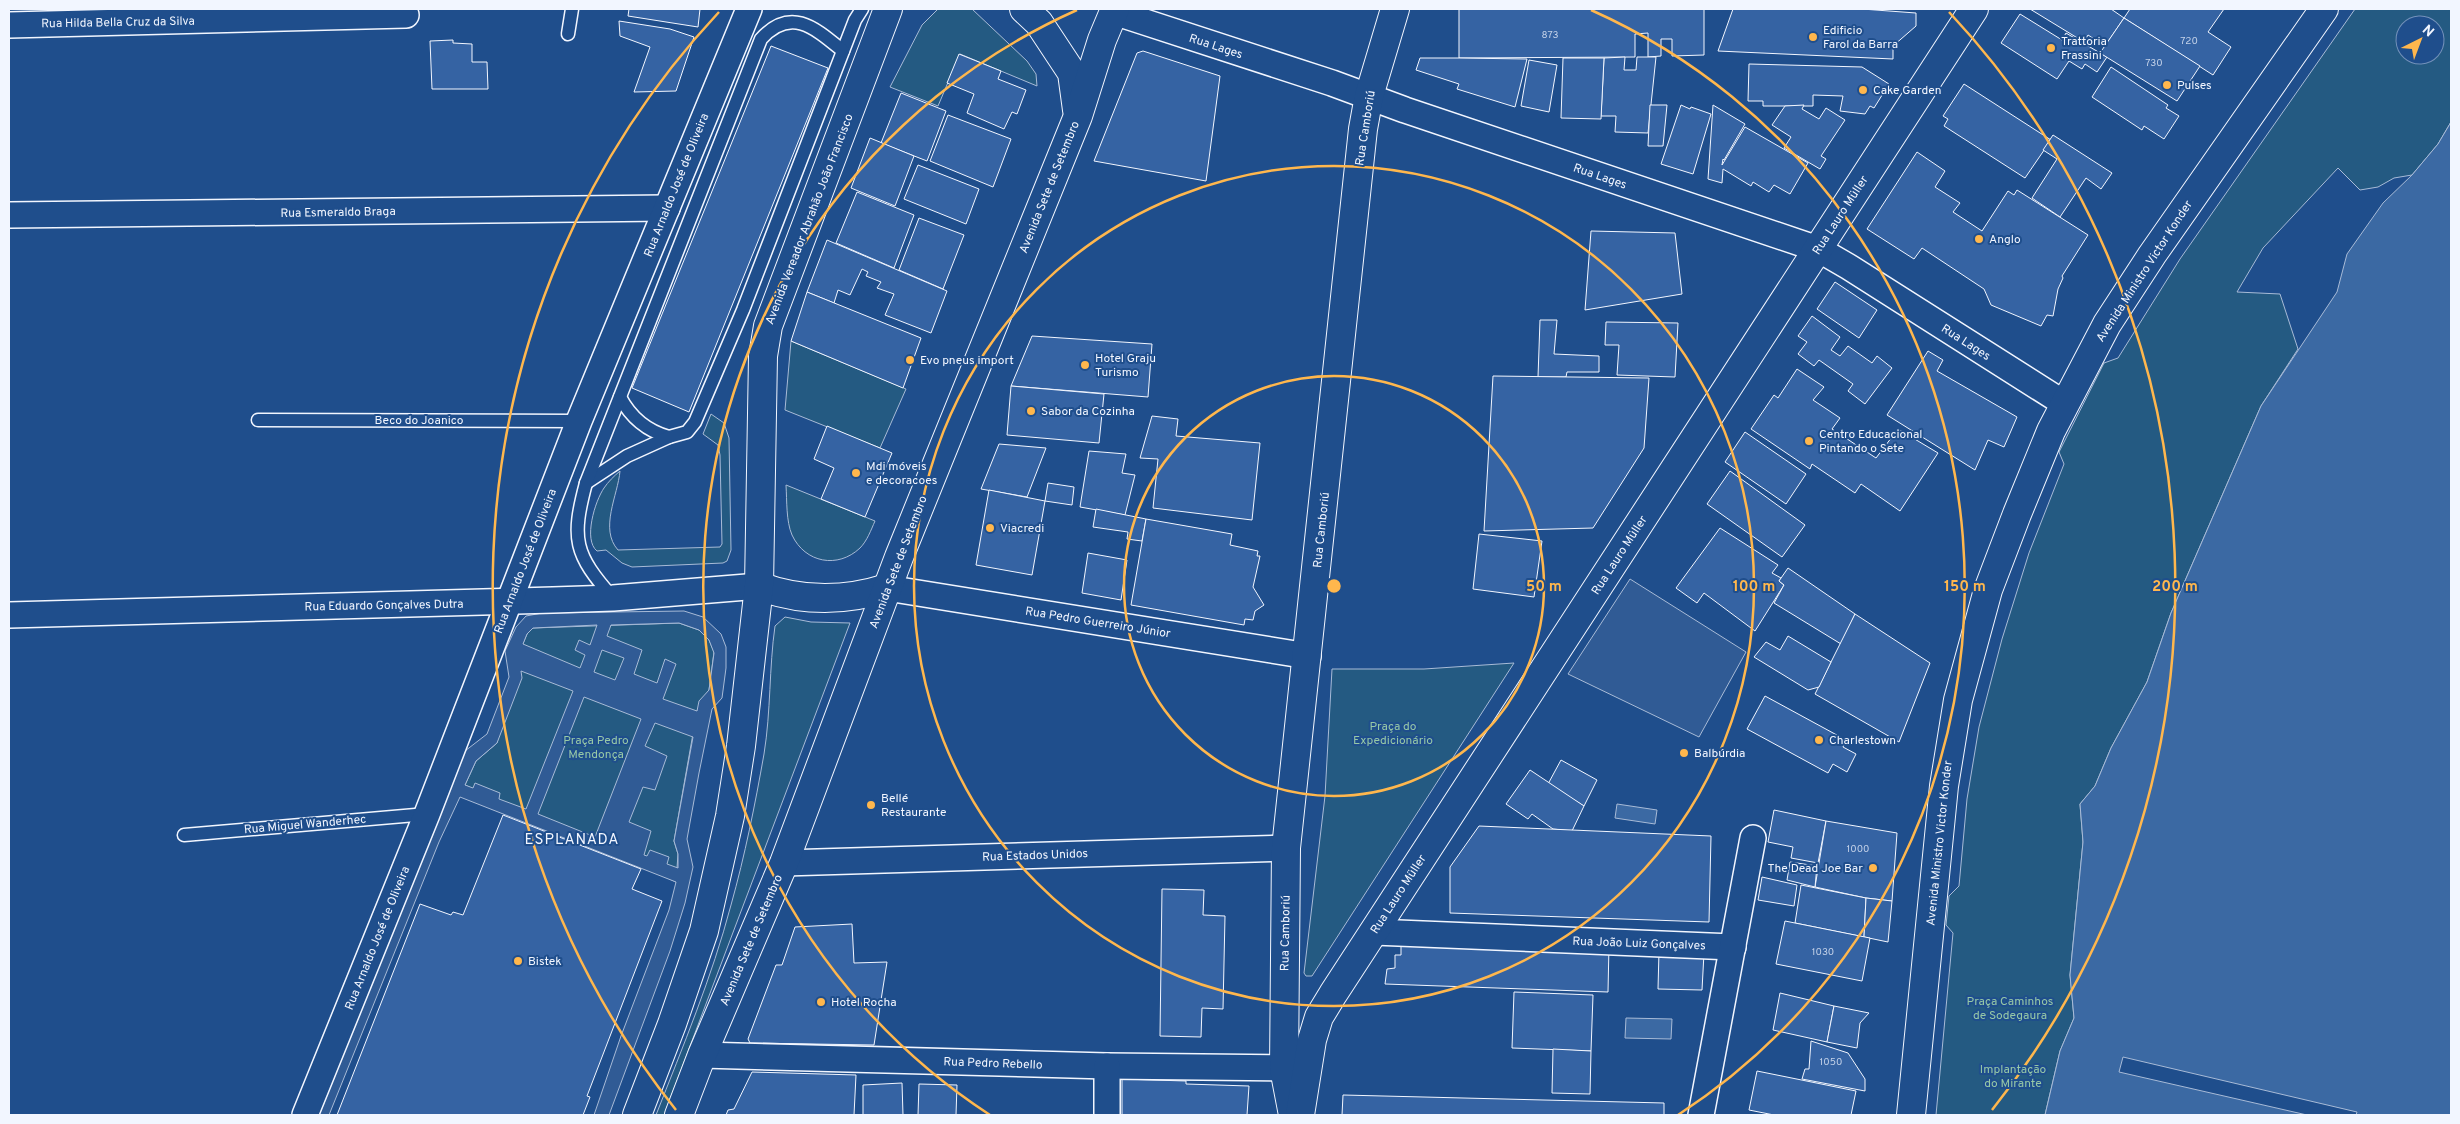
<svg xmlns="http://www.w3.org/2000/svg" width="2460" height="1124" font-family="Overpass,sans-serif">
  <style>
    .green { fill: #245a82; stroke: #a8bbd7; fill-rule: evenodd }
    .parking { fill: #305b95; stroke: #a8bbd7; fill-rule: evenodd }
    .water { fill: #3b69a3; stroke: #a8bbd7 }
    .pier { fill: #1f4e8c; stroke: #a8bbd7 }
    .building { fill: #3563a3; stroke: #f2f6ff }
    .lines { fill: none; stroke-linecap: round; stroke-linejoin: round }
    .lane-casing { stroke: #f2f6ff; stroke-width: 15 }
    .street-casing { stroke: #f2f6ff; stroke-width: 28 }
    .secondary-casing { stroke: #f2f6ff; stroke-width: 30 }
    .primary-casing { stroke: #f2f6ff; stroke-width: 30 }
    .lane { stroke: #1f4e8c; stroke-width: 12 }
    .street { stroke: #1f4e8c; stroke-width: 25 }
    .secondary { stroke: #1f4e8c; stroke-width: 28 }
    .primary { stroke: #1f4e8c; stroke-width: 28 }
    .ring { fill: none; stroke: #ffb74d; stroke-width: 2.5 }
    .poi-dot { fill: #ffb74d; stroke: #1f4e8c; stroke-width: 2 }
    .labels { text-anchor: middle; stroke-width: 4; stroke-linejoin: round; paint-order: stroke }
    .number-label { font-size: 10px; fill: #c3d1e8 }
    .street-label { font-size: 12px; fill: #f2f6ff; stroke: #1f4e8c }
    .poi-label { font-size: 12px; fill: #f2f6ff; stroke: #1f4e8c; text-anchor: start }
    .park-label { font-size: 12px; fill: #97c8a6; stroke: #1f4e8c }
    .quarter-label { font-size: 15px; letter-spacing: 1px; fill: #f2f6ff; stroke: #1f4e8c }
    .centre { fill: #ffb74d; stroke: #1f4e8c; stroke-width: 2.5 }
    .ring-label { font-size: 15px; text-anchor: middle; font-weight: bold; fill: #ffb74d; stroke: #1f4e8c; stroke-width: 4; stroke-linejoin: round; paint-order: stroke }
  </style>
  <rect width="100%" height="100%" fill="#1f4e8c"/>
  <g class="green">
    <polygon points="938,9 972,9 1027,61 1036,74 1037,86 960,54 938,106 890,87 922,25"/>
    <path d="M2355,9H2451V122L2438,144L2412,175L2394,178L2378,187L2360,190L2338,168L2263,248L2237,292L2280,294L2298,349L2261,406L2171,613L2147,682L2111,748L2095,786L2080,804L2083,842L2070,975L2074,1018L2060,1051L2045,1115H1936L1953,933L1946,925L1949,896L1959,886L1967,799L1979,727L2002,639L2029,553L2064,464L2059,452L2104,363L2118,358L2180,259ZM2405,25H2435V55H2405Z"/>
    <polygon points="791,341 906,389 880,448 785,410"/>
    <path d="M711,414L724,423L729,438L731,550L727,561L723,563L632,567L622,563L606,550L597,551C583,540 595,501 604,488C608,482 614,476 620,471C618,495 599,529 618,550L720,547L722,544L720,455L718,445L703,434Z"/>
    <path d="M786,485L875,521C871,530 867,541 860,548C838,569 805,563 792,535C786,521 787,501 786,485Z"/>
    <path d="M785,617L811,622L850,623L664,1115H656C683,1046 712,977 731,905C745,855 755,805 764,754C771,711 769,668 775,626Z"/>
    <polygon points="679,623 699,630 709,640 714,652 709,690 697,711 674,841 678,854 676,882 465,785 476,761 497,743 519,653 527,634 533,628"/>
    <polygon points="1514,663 1312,976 1306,976 1304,973 1325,796 1332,669 1424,669"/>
  </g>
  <g class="parking">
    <polygon points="1630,579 1746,652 1699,737 1568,674"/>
    <path d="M684,611L703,617L721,634L726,647V668L722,698L712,709L699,773L687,839L693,867L685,903L670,951L609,1115H594L621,1036L669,910L676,882L460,797L439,842L329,1115H319L465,751L487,734L509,677L505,651L516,627L526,616L542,613ZM679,623L699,630L709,640L714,653L709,690L699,701L697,711L663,699L676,664L665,659L657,683L634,674L642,650L607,636L611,625ZM597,625L590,645L579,640L575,650L585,655L580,668L523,644L527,634L533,628ZM602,650L624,658L615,680L594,672ZM521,671L573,691L526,809L499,799L500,793L475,783L473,788L465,785L476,761L497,743L522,678ZM584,697L641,719L595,837L538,814ZM655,723L693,737L674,841L678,854V868L667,864L669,857L650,850L647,856L644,855L651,831L629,822L643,787L655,790L667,756L645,746Z"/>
  </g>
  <g class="water">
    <polygon points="2451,122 2451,1115 2045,1115 2060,1051 2074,1018 2070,975 2083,842 2080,804 2095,786 2111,748 2147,682 2171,613 2261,406 2337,292 2347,254 2383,203 2412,175 2438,144"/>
    <polygon points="1617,804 1657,810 1655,824 1615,818"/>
    <polygon points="1626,1018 1672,1019 1671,1039 1625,1038"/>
  </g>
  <polygon class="pier" points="2123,1057 2357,1112 2356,1115 2307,1115 2119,1072"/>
  <g class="building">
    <polygon points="629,9 700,9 698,27 628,16"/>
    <polygon points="1459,9 1704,9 1704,55 1672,56 1672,39 1661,39 1661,56 1648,57 1648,33 1635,34 1635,57 1459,58"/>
    <polygon points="1733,9 1862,9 1916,13 1916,26 1893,46 1893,59 1718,51"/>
    <polygon points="2030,9 2111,9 2124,18 2105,46 2088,35 2084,42"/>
    <polygon points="2130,9 2224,9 2208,32 2231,47 2213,75 2124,18"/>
    <polygon points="2020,14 2062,40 2066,33 2107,57 2097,72 2085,64 2082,69 2069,61 2057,79 2001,43"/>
    <polygon points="2124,18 2200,66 2177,101 2100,53"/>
    <polygon points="619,21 670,29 694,37 676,91 634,92 650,47 620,36"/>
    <polygon points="453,40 453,43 472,44 472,62 487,62 488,89 432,89 430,41"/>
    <polygon points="771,46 828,68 689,412 632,388"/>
    <polygon points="1143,51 1220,76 1206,181 1094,161 1137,53"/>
    <polygon points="959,54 1001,71 998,79 1026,90 1017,114 1012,112 1004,129 967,113 974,94 947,83"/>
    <polygon points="1625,57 1624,70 1636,70 1637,57 1656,57 1648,133 1615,132 1616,116 1601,116 1604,58"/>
    <polygon points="1420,58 1459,58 1527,59 1515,107 1457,89 1459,84 1416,70"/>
    <polygon points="1563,58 1604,58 1601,119 1561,118"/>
    <polygon points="1529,60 1557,65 1549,112 1521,106"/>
    <polygon points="1749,64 1862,67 1889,84 1874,108 1870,106 1865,114 1840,111 1843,96 1813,95 1813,106 1763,106 1763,101 1748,101"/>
    <polygon points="2111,67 2168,105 2166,108 2179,116 2164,139 2144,126 2142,130 2092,97"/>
    <polygon points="1964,84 2051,140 2025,178 1944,126 1948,119 1943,116"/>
    <polygon points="901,93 946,111 927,161 881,143"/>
    <polygon points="1650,105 1667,105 1663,146 1648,146"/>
    <polygon points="1681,105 1690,109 1691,107 1711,114 1693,174 1661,164"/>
    <polygon points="1713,105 1745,124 1724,160 1723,159 1722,165 1745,127 1808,163 1790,194 1774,185 1769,192 1753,182 1751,186 1723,169 1722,183 1708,179"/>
    <polygon points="1804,105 1802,109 1819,119 1826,108 1845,120 1821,156 1826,159 1820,169 1784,148 1791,137 1772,125 1785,106"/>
    <polygon points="948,115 1011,139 993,187 930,161"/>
    <polygon points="2053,135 2112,173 2101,189 2086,178 2060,217 2032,198 2057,159 2043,150"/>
    <polygon points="870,138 914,156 895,206 851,188"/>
    <polygon points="1917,152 1945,171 1935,187 1960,203 1953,212 1982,231 2008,191 2014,195 2017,190 2088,235 2062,276 2063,278 2058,289 2053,316 2047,315 2041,326 1991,305 1984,289 1922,248 1914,259 1867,229"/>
    <polygon points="918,165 979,189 966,224 904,199"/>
    <polygon points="857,192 914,215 894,268 836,243"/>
    <polygon points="919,218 964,235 943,289 899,270"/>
    <polygon points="1591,231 1675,233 1682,294 1585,310"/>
    <polygon points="827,240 947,291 931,333 885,315 894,294 877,288 881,282 866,276 868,272 862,269 850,295 838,290 834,303 807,292"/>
    <polygon points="1835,282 1877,310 1859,338 1817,309"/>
    <polygon points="807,292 921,338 903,388 791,341"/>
    <polygon points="1812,316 1840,337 1831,350 1840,356 1848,346 1872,363 1877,356 1892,368 1865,404 1848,391 1853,384 1819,360 1814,366 1798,354 1807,342 1798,336"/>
    <polygon points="1540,320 1557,320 1554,354 1599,356 1599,372 1567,372 1566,377 1538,377"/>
    <polygon points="1606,322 1678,323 1675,377 1617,375 1619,345 1605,345"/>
    <polygon points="1032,336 1152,344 1148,397 1011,386"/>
    <polygon points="1928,351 1943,360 1937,371 2017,417 2004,447 1988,440 1975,470 1887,415"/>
    <polygon points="1797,369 1824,387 1813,400 1840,418 1832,429 1876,458 1898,429 1938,453 1900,511 1861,484 1855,493 1812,464 1810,469 1751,429 1774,395 1778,398"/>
    <polygon points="1493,376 1649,378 1644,448 1593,528 1484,531"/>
    <polygon points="1011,386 1104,394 1099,443 1007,435"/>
    <polygon points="1152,416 1178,419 1176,436 1260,443 1252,520 1153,508 1158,459 1140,458"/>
    <polygon points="827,426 892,453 865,517 821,499 834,468 814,459"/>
    <polygon points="1745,432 1806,474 1786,504 1725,462"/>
    <polygon points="999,444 1046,448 1027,497 981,489"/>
    <polygon points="1089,451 1126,454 1122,473 1135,475 1125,515 1080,507"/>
    <polygon points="1730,471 1805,525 1782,557 1707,504"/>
    <polygon points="1048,483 1074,487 1072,505 1045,501"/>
    <polygon points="989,490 1045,501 1032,575 976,565"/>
    <polygon points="1096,509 1146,519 1142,541 1127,539 1128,532 1093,527"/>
    <polygon points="1146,519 1232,534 1230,545 1258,551 1257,556 1260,556 1253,587 1264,605 1255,611 1253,620 1245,619 1244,625 1131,605"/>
    <polygon points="1720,528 1778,565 1772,573 1781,578 1779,581 1784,585 1755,631 1704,593 1697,603 1676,588"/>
    <polygon points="1479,534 1542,541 1534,597 1473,589"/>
    <polygon points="1088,553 1127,560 1121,600 1082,593"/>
    <polygon points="1788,568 1855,614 1841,644 1774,603 1784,585 1779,581"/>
    <polygon points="1855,614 1930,663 1899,742 1815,694"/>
    <polygon points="1788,636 1831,662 1819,687 1808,690 1754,657 1766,642 1780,650"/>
    <polygon points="1765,696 1846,740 1843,747 1856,754 1847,772 1833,764 1828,773 1747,729"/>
    <polygon points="1561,760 1597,780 1584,806 1548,784"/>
    <polygon points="1530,770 1584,806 1572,831 1553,829 1532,814 1528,819 1506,804"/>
    <polygon points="1774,810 1826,821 1818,863 1791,858 1793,847 1768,842"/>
    <polygon points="503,815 641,869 632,889 662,901 587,1096 590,1097 583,1115 337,1115 420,904 451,915 453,912 463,915"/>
    <polygon points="1826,821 1897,833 1892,901 1866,898 1815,887"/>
    <polygon points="1479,826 1711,836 1709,922 1450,913 1450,867"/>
    <polygon points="1790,862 1817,866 1815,887 1787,880"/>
    <polygon points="1762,877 1797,885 1794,906 1758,900"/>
    <polygon points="1801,885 1866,898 1864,937 1795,923"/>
    <polygon points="1162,889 1204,890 1203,915 1225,916 1223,1009 1202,1008 1201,1037 1160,1036"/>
    <polygon points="1866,898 1892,901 1888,942 1864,937"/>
    <polygon points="1785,921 1870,938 1862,981 1776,964"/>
    <polygon points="852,924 854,963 887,962 874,1045 750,1043 748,1039 776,965 782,965 795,927"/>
    <polygon points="1401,940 1609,945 1608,992 1385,984 1387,969 1395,968 1395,955 1401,955"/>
    <polygon points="1659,951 1704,953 1702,990 1658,989"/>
    <polygon points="1514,992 1593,995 1591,1051 1512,1048"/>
    <polygon points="1780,993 1834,1006 1827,1042 1773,1030"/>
    <polygon points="1834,1006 1869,1013 1860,1023 1857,1048 1827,1042"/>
    <polygon points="1811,1041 1848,1053 1865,1079 1865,1091 1802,1079 1805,1069 1809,1069"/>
    <polygon points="1553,1049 1591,1051 1590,1094 1552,1093"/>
    <polygon points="1757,1071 1856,1091 1851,1115 1774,1115 1749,1110"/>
    <polygon points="752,1072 856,1075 854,1115 726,1115 728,1110 734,1109"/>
    <polygon points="1122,1079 1186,1081 1186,1084 1249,1086 1247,1115 1122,1115"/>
    <polygon points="902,1083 903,1115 863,1115 863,1085"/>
    <polygon points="919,1084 957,1085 956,1115 918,1115"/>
    <polygon points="1343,1095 1664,1103 1664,1115 1342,1115"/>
  </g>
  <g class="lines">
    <g class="lane-casing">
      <g id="lane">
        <polyline points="568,34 572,9"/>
        <path d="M620,397C631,418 647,431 669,437"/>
        <polyline points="258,420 579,421"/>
        <polyline points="586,483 627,456 669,437 687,432 695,422 743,310 855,20 862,9"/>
        <path d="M613,598C574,554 571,539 586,483L761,39C791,6 815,28 843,51"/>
        <polyline points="184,835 427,814"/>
      </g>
    </g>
    <g class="street-casing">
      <g id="street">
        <polyline points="1114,12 1332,83 1405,110 1818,249 1849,267 2065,404"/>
        <polyline points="9,25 406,15"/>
        <polyline points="9,215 667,208"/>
        <polyline points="887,588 1308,656"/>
        <polyline points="9,615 553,600 613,598 759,586"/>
        <polyline points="784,863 1286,848"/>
        <polyline points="1374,932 1733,947"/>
        <polyline points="702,1055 1107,1066 1284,1068"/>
        <polyline points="305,1115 427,814 579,421 749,9"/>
        <polyline points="1107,1115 1107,1066"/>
        <polyline points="1701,1115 1753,838"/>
      </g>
    </g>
    <g class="secondary-casing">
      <g id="secondary">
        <polyline points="1293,1115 1284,1068 1286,848 1363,129 1369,96 1395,9"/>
        <polyline points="1300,1115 1312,1040 1319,1017 1333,994 1974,9"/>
        <polyline points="1911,1115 1944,786 1958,700 1988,590 2017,514 2051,431 2107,324 2152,255 2324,9"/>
      </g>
    </g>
    <g class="primary-casing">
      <g id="primary">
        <polyline points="1024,9 1039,23 1072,73 1077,110"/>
        <path d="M759,586C802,602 843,602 887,588"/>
        <polyline points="637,1115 672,1024 704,931 730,816 741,746 759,586 763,356 768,326 888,9"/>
        <polyline points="679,1115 702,1055 784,863 899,557 1078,116 1102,40 1115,9"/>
      </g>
    </g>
    <use href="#lane" class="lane"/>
    <use href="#street" class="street"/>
    <use href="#secondary" class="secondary"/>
    <use href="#primary" class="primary"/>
  </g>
  <g class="ring">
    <circle cx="1334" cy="586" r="210"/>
    <circle cx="1334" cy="586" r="420"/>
    <path d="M990 1115A631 631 0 0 1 1077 10M1591 10A631 631 0 0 1 1678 1115"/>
    <path d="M676 1110A841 841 0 0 1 719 12M1949 12A841 841 0 0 1 1992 1110"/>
  </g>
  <g class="poi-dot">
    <circle cx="1813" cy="37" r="5"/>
    <circle cx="2051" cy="48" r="5"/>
    <circle cx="2167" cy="85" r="5"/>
    <circle cx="1863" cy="90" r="5"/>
    <circle cx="1979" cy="239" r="5"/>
    <circle cx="910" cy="360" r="5"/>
    <circle cx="1085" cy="365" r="5"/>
    <circle cx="1031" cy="411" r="5"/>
    <circle cx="1809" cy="441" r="5"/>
    <circle cx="856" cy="473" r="5"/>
    <circle cx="990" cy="528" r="5"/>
    <circle cx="1819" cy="740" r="5"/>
    <circle cx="1684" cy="753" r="5"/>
    <circle cx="871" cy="805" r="5"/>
    <circle cx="1873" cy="868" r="5"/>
    <circle cx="518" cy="961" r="5"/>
    <circle cx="821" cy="1002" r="5"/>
  </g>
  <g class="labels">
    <g class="number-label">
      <text x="1550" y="38">873</text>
      <text x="2189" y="44">720</text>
      <text x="2154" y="66">730</text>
      <text x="1858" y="852">1000</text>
      <text x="1823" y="955">1030</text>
      <text x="1831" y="1065">1050</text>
    </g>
    <g class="street-label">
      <text transform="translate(118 22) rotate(-1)" y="4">Rua Hilda Bella Cruz da Silva</text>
      <text transform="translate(1216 46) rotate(18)" y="4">Rua Lages</text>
      <text transform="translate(1365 128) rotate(-81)" y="4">Rua Camboriú</text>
      <text transform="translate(1600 176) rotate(19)" y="4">Rua Lages</text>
      <text transform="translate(676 185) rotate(-68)" y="4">Rua Arnaldo José de Oliveira</text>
      <text transform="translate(1049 187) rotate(-68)" y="4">Avenida Sete de Setembro</text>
      <text transform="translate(338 212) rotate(-1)" y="4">Rua Esmeraldo Braga</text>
      <text transform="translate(1840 215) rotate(-57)" y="4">Rua Lauro Müller</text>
      <text transform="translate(809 219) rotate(-69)" y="4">Avenida Vereador Abrahão João Francisco</text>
      <text transform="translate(2144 271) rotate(-57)" y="4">Avenida Ministro Victor Konder</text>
      <text transform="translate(1966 342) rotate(33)" y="4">Rua Lages</text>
      <text x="419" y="424">Beco do Joanico</text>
      <text transform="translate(1321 530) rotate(-84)" y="4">Rua Camboriú</text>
      <text transform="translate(1619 555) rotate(-57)" y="4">Rua Lauro Müller</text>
      <text transform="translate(525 561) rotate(-69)" y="4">Rua Arnaldo José de Oliveira</text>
      <text transform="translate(898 562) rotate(-69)" y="4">Avenida Sete de Setembro</text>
      <text transform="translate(384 605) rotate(-1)" y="4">Rua Eduardo Gonçalves Dutra</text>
      <text transform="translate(1098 622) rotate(9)" y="4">Rua Pedro Guerreiro Júnior</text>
      <text transform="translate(305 824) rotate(-5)" y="4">Rua Miguel Wanderhec</text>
      <text transform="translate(1939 843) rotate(-84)" y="4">Avenida Ministro Victor Konder</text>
      <text transform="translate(1035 855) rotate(-2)" y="4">Rua Estados Unidos</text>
      <text transform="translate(1398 894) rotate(-57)" y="4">Rua Lauro Müller</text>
      <text transform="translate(1285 933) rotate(-89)" y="4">Rua Camboriú</text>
      <text transform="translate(377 938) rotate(-68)" y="4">Rua Arnaldo José de Oliveira</text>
      <text transform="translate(751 940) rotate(-67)" y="4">Avenida Sete de Setembro</text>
      <text transform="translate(1639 943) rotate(2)" y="4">Rua João Luiz Gonçalves</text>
      <text transform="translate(993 1063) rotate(2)" y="4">Rua Pedro Rebello</text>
    </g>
    <g class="poi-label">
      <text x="1823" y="34">Edificio<tspan x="1823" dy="14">Farol da Barra</tspan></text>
      <text x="2061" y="45">Trattoria<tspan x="2061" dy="14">Frassini</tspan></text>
      <text x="2177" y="89">Pulses</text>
      <text x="1873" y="94">Cake Garden</text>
      <text x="1989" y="243">Anglo</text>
      <text x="1095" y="362">Hotel Graju<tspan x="1095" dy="14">Turismo</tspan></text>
      <text x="920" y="364">Evo pneus import</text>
      <text x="1041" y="415">Sabor da Cozinha</text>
      <text x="1819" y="438">Centro Educacional<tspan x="1819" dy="14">Pintando o Sete</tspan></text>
      <text x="866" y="470">Mdi móveis<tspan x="866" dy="14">e decoracoes</tspan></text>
      <text x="1000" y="532">Viacredi</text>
      <text x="1829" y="744">Charlestown</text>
      <text x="1694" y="757">Balbúrdia</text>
      <text x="881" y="802">Bellé<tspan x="881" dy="14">Restaurante</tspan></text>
      <text x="1863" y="872" text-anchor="end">The Dead Joe Bar</text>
      <text x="528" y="965">Bistek</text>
      <text x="831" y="1006">Hotel Rocha</text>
    </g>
    <g class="park-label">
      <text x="1393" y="730">Praça do<tspan x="1393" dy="14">Expedicionário</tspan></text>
      <text x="596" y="744">Praça Pedro<tspan x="596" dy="14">Mendonça</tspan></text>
      <text x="2010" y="1005">Praça Caminhos<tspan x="2010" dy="14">de Sodegaura</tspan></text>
      <text x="2013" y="1073">Implantação<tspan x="2013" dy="14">do Mirante</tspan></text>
    </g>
    <g class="quarter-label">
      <text x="572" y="844">ESPLANADA</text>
    </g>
  </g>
  <circle cx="1334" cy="586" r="8" class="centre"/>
  <g class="ring-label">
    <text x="1544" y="591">50 m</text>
    <text x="1754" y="591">100 m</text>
    <text x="1965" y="591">150 m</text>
    <text x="2175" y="591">200 m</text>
  </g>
  <rect width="2460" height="1124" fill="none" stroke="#f2f6ff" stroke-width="20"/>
  <g transform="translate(2420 40) rotate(42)"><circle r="24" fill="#1f4e8c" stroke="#7391ba"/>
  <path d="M0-4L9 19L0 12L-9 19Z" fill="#ffb74d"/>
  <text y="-8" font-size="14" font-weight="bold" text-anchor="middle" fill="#f2f6ff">N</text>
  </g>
</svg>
